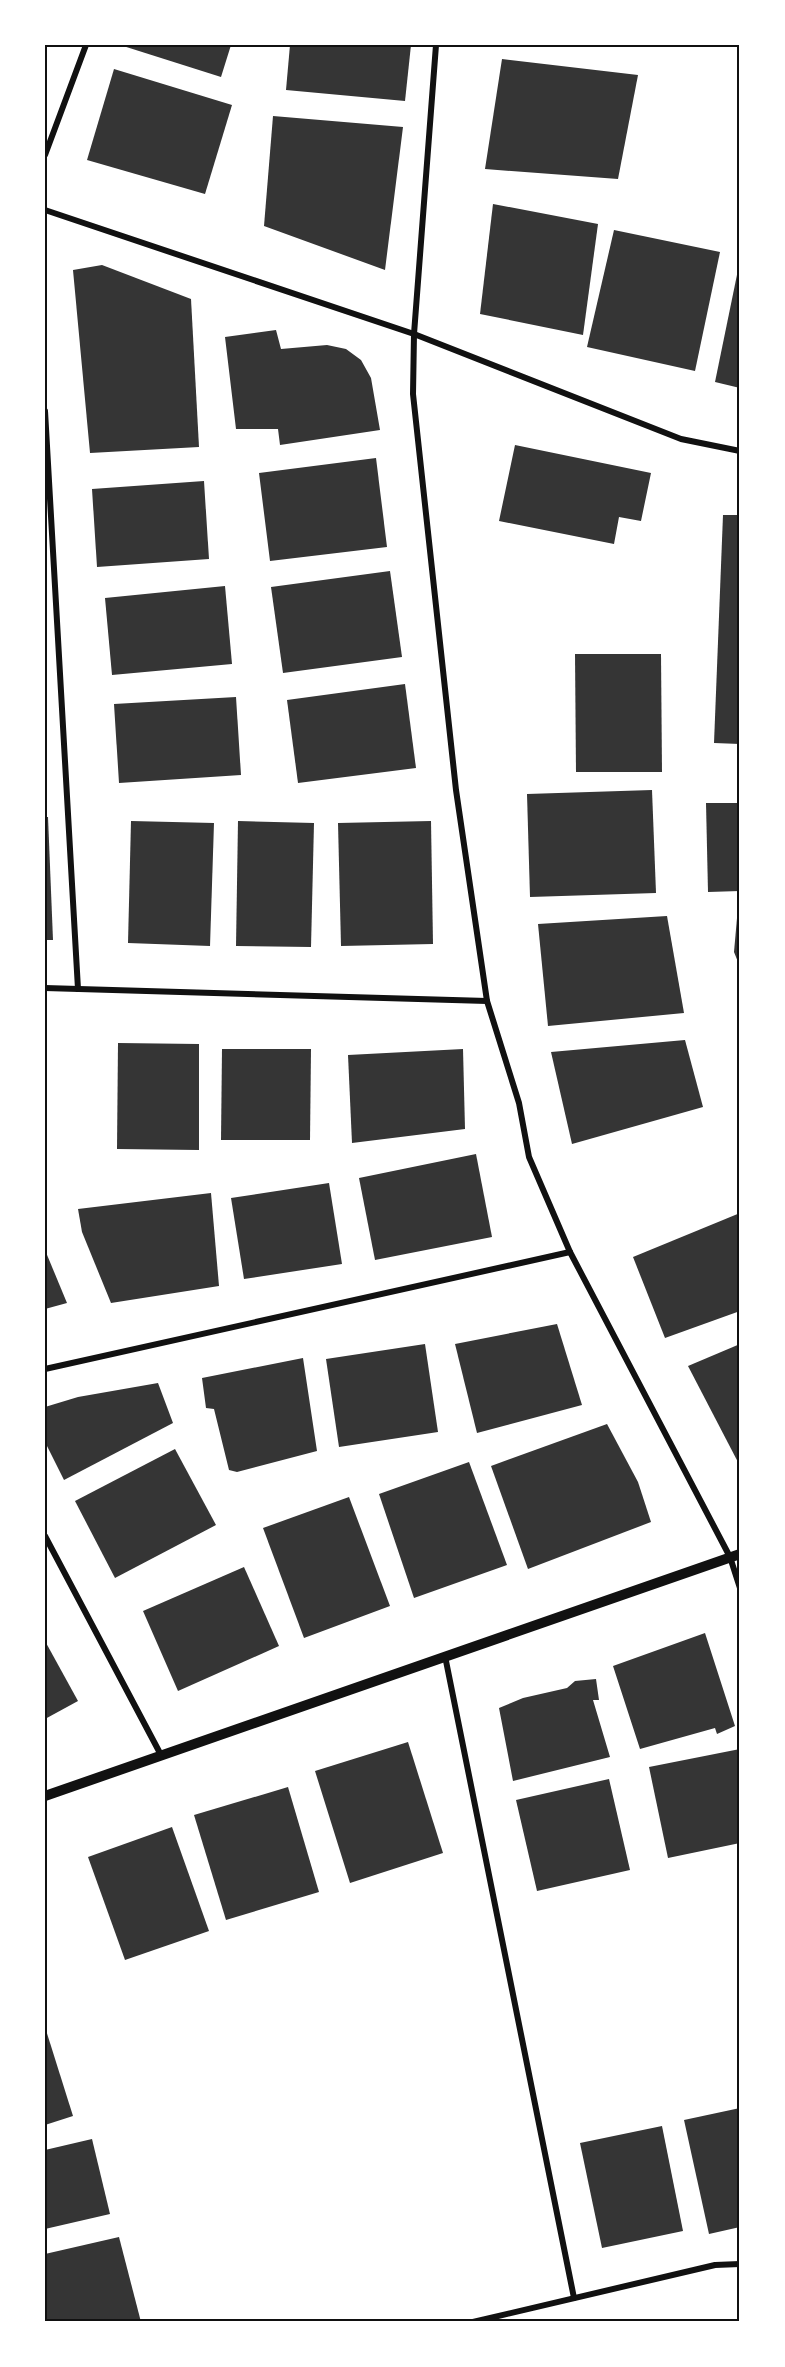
<svg xmlns="http://www.w3.org/2000/svg" width="785" height="2367" font-family="'Open Sans',sans-serif">
  <style>
    .building { fill: #353535 }
    .lines { fill: none; stroke-linecap: round; stroke-linejoin: round }
    .minor { stroke: #111; stroke-width: 6 }
    .tertiary { stroke: #111; stroke-width: 10 }
    .neatline { fill: none; stroke: #111; stroke-width: 2 }
  </style>
  <rect width="100%" height="100%" fill="#fff"/>
  <g class="building">
    <polygon points="120,45 231,45 221,77"/>
    <polygon points="290,45 411,45 405,101 286,90"/>
    <polygon points="502,59 638,75 618,179 485,169"/>
    <polygon points="114,69 232,105 205,194 87,160"/>
    <polygon points="273,116 403,127 385,270 264,226"/>
    <polygon points="493,204 598,224 583,335 480,314"/>
    <polygon points="614,230 720,252 695,371 587,347"/>
    <polygon points="102,265 191,299 199,447 90,453 73,270"/>
    <polygon points="739,265 740,265 740,388 715,382"/>
    <polygon points="276,330 281,349 327,345 346,349 361,360 371,378 380,430 280,445 278,429 236,429 225,337"/>
    <polygon points="515,445 651,473 641,521 619,517 614,544 499,521"/>
    <polygon points="376,458 387,547 270,561 259,473"/>
    <polygon points="204,481 209,559 97,567 92,489"/>
    <polygon points="723,515 740,515 740,744 714,743"/>
    <polygon points="390,571 402,657 283,673 271,587"/>
    <polygon points="225,586 232,664 112,675 105,598"/>
    <polygon points="575,654 661,654 662,772 576,772"/>
    <polygon points="405,684 416,768 298,783 287,700"/>
    <polygon points="236,697 241,775 119,783 114,704"/>
    <polygon points="652,790 656,893 530,897 527,794"/>
    <polygon points="706,803 740,803 740,891 708,892"/>
    <polygon points="45,817 48,817 53,940 45,940"/>
    <polygon points="131,821 214,823 210,946 128,943"/>
    <polygon points="238,821 314,823 311,947 236,946"/>
    <polygon points="431,821 433,944 341,946 338,823"/>
    <polygon points="667,916 684,1013 548,1026 538,924"/>
    <polygon points="737,918 740,918 740,967 734,952"/>
    <polygon points="685,1040 703,1107 572,1144 551,1052"/>
    <polygon points="118,1043 199,1044 199,1150 117,1149"/>
    <polygon points="222,1049 311,1049 310,1140 221,1140"/>
    <polygon points="463,1049 465,1129 352,1143 348,1055"/>
    <polygon points="476,1154 492,1237 375,1260 359,1178"/>
    <polygon points="329,1183 342,1264 244,1279 231,1198"/>
    <polygon points="211,1193 219,1286 111,1303 82,1232 78,1209"/>
    <polygon points="740,1213 740,1311 665,1338 633,1257"/>
    <polygon points="45,1250 67,1303 45,1309"/>
    <polygon points="557,1324 582,1405 477,1433 455,1344"/>
    <polygon points="425,1344 438,1432 339,1447 326,1359"/>
    <polygon points="740,1344 740,1466 688,1366"/>
    <polygon points="303,1358 317,1451 237,1472 229,1470 214,1409 206,1408 202,1378"/>
    <polygon points="158,1383 173,1423 64,1480 45,1442 45,1407 78,1397"/>
    <polygon points="607,1424 638,1482 651,1522 528,1569 491,1466"/>
    <polygon points="175,1449 216,1525 115,1578 75,1501"/>
    <polygon points="469,1462 507,1565 414,1598 379,1494"/>
    <polygon points="349,1497 390,1606 304,1638 263,1528"/>
    <polygon points="244,1567 279,1646 178,1691 143,1611"/>
    <polygon points="705,1633 735,1726 717,1734 715,1728 640,1749 613,1666"/>
    <polygon points="45,1641 78,1701 45,1719"/>
    <polygon points="596,1679 599,1700 593,1700 610,1757 513,1781 499,1708 523,1698 567,1688 575,1681"/>
    <polygon points="408,1742 443,1853 350,1883 315,1771"/>
    <polygon points="740,1749 740,1843 668,1858 649,1767"/>
    <polygon points="609,1779 630,1870 537,1891 516,1800"/>
    <polygon points="288,1787 319,1892 226,1920 194,1815"/>
    <polygon points="172,1827 209,1931 125,1960 88,1857"/>
    <polygon points="45,2027 73,2116 45,2125"/>
    <polygon points="740,2108 740,2227 709,2234 684,2120"/>
    <polygon points="662,2126 683,2231 602,2248 580,2143"/>
    <polygon points="92,2139 110,2214 45,2229 45,2150"/>
    <polygon points="119,2237 141,2322 45,2322 45,2254"/>
  </g>
  <g class="lines">
    <g class="minor">
      <polyline points="436,45 414,334 413,394 456,790 487,1001 519,1103 529,1157 570,1252 730,1557 740,1588"/>
      <polyline points="45,155 86,45"/>
      <polyline points="45,210 414,334 681,439 740,451"/>
      <polyline points="45,411 78,989"/>
      <polyline points="45,988 487,1001"/>
      <polyline points="45,1369 570,1252"/>
      <polyline points="45,1536 161,1755"/>
      <polyline points="445,1656 574,2298"/>
      <polyline points="473,2322 715,2265 740,2264"/>
    </g>
    <polyline class="tertiary" points="45,1796 740,1554"/>
  </g>
  <rect width="785" height="2367" fill="none" stroke="#ffffff" stroke-width="93"/>
  <rect x="46" y="46" width="692" height="2274" class="neatline"/>
</svg>
